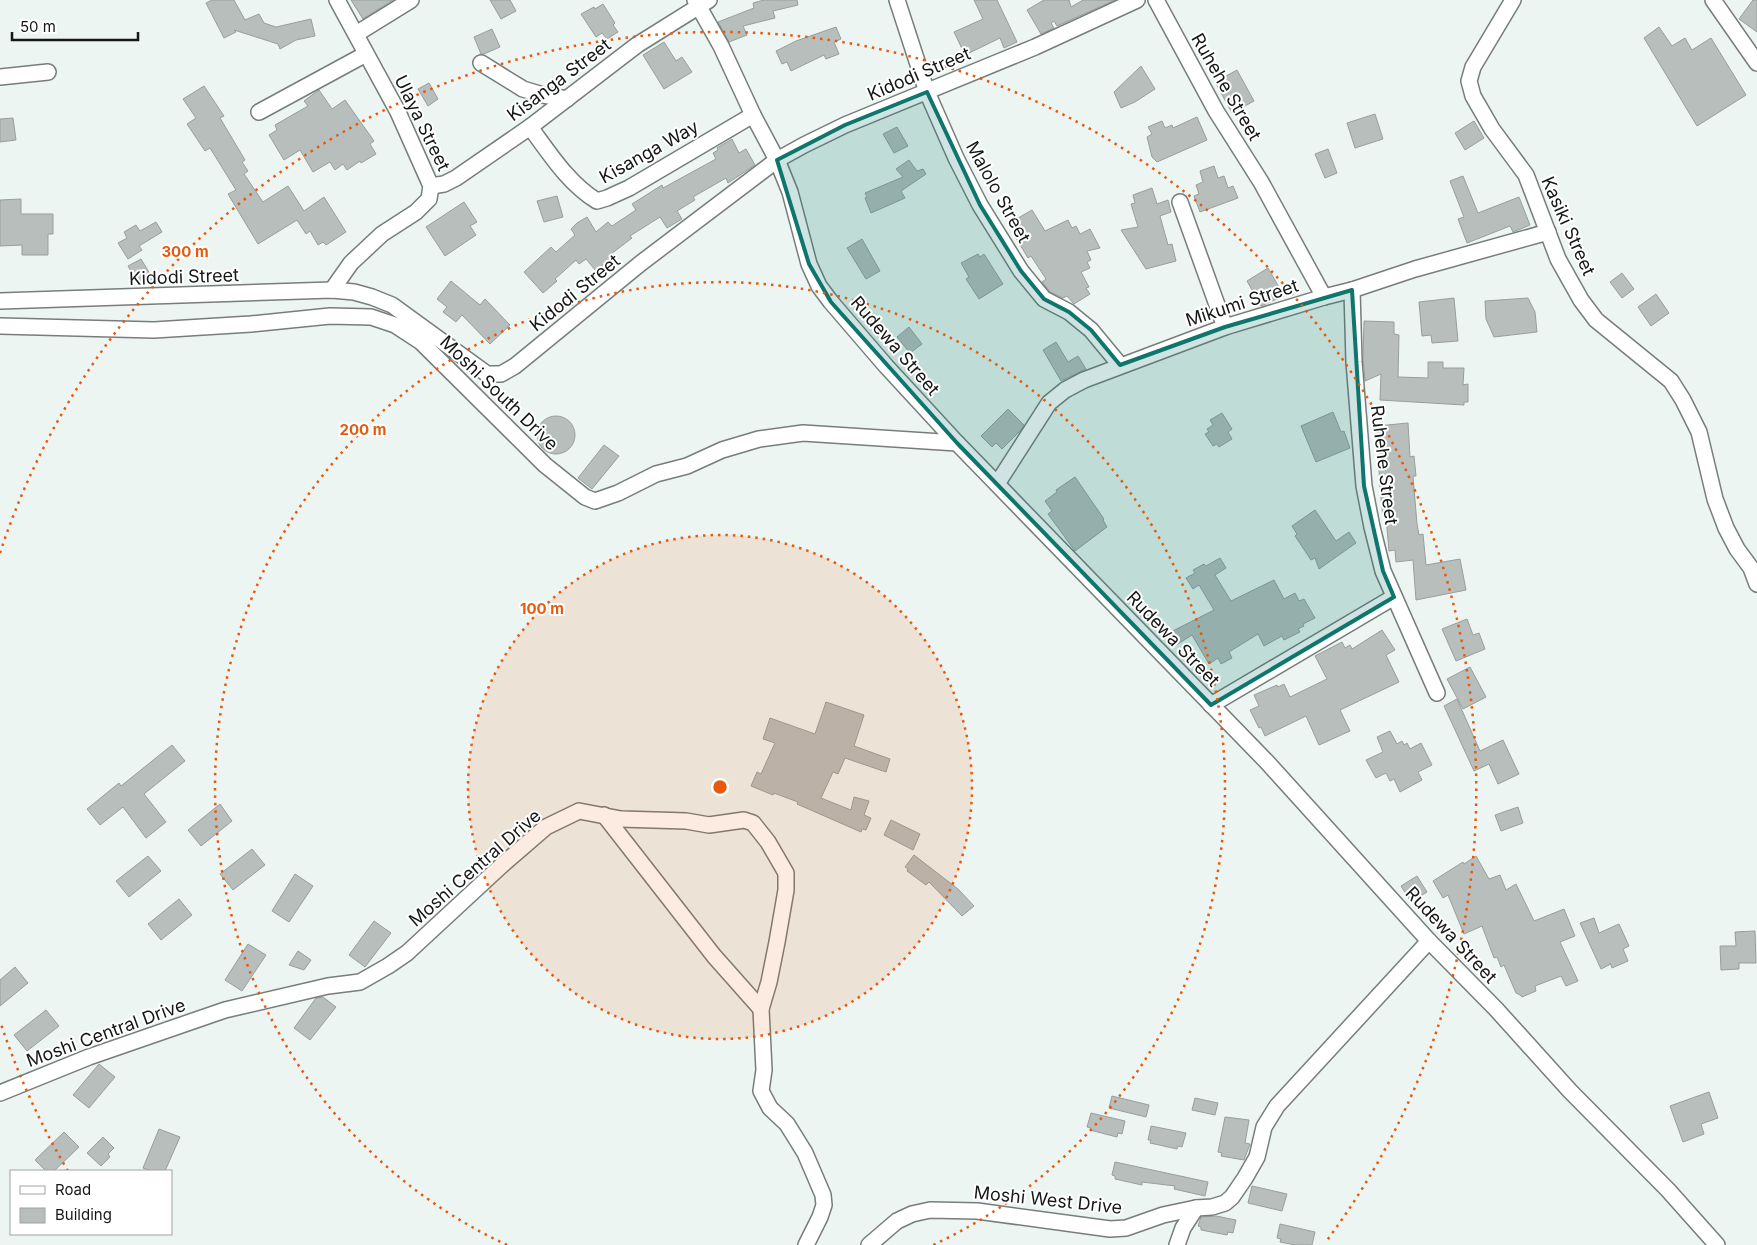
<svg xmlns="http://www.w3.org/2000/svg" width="1757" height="1245" font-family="Inter,sans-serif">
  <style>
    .building { fill: #b7bebc; stroke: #979e9c }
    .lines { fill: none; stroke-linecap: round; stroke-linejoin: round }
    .street-casing { stroke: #777d7b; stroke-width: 18 }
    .street { stroke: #fff; stroke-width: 15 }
    .marked { fill: #0f766e; fill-opacity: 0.2; stroke: #0f766e; stroke-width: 4; stroke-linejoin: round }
    .ring { fill: none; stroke: #e8590c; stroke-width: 2.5; stroke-dasharray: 2.5 5 }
    .labels { text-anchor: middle; stroke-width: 4; stroke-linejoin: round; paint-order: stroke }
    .street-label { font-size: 18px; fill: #151716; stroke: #fff }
    .centre { fill: #e8590c; stroke: #fff; stroke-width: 2.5 }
    .ring-label { font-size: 15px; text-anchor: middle; font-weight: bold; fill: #e8590c; stroke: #fff; stroke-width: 4; stroke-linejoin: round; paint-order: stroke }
  </style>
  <rect width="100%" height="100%" fill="#edf5f2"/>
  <g class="building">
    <polygon points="212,0 234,0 245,20 259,14 264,23 276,27 311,19 315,36 296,40 280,49 278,44 234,30 236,32 224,38 206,3"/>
    <polygon points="351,0 393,0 363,19"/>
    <polygon points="490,0 510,0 516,11 501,19"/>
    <polygon points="764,0 797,0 798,5 773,11 775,18 743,26 747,35 729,42 718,22 754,8 753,3"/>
    <polygon points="974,0 997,0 1017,42 1004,48 1000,38 965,55 954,32 983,19"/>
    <polygon points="1044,0 1069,0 1071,7 1083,0 1115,0 1057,26 1054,21 1051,23 1054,28 1041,34 1027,10"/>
    <polygon points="1753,0 1757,0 1757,32 1739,19"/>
    <polygon points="603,4 615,23 613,25 618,32 607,39 602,33 596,37 581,14 594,7 595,9"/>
    <polygon points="836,27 841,39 834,42 839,54 826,59 824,55 791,71 787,62 782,64 776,51 796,41"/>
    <polygon points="1659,27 1672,46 1685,38 1692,50 1711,38 1746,95 1697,126 1644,38"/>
    <polygon points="492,29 500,47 484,54 481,54 474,37"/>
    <polygon points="664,42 676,61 682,57 692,72 664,89 643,55"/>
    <polygon points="1141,66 1155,89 1135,102 1121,108 1114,92"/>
    <polygon points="1237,70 1254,101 1232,113 1215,82"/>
    <polygon points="429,83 438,99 428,106 418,89"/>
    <polygon points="204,86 224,116 220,118 245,160 242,162 248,171 244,174 263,202 288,186 304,211 324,197 346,232 326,245 323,242 318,245 310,231 306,234 297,220 258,244 228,194 236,190 210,148 205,151 187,124 196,118 183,99"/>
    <polygon points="319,90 332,109 345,100 374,141 370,144 376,154 361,163 360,161 347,170 343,164 335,170 330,162 313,172 300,150 284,160 269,135 277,130 275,125 308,106 304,101"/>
    <polygon points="1375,114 1383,139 1355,148 1347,123"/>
    <polygon points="1197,117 1207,140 1157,162 1152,157 1147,137 1152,134 1148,127 1162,121 1165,128 1172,125 1173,128"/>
    <polygon points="13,118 16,140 0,142 0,119"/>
    <polygon points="1474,121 1484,138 1465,150 1455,133"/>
    <polygon points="897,127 908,146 894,153 883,134"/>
    <polygon points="732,139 739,153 746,149 755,165 728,183 726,178 693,197 695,200 677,211 682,219 667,228 660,217 630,236 632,238 611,254 613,256 596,271 586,259 579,264 576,260 555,279 557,281 543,293 524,272 551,247 556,252 575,235 571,229 577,223 587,217 596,232 608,222 612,226 636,210 632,204 662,185 663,188 716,159 713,153 718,150 717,148"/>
    <polygon points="1328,149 1337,173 1325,178 1315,154"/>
    <polygon points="909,160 917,171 923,169 926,174 901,191 905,198 871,213 865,198 867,197 865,193 903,177 896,169"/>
    <polygon points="1214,166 1218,178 1224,176 1228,188 1233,186 1238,198 1200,212 1194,196 1199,194 1196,185 1203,182 1200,171"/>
    <polygon points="1463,176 1478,213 1519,197 1530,225 1513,232 1510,226 1467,243 1458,219 1464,217 1450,181"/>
    <polygon points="1152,188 1157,204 1168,200 1171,212 1160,216 1168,245 1172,244 1176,261 1146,269 1121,230 1138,227 1131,204 1135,203 1133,195"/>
    <polygon points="557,196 563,217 544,222 537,201"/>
    <polygon points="21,199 21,214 53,214 53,234 48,234 48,255 22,255 22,245 0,246 0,200"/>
    <polygon points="464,202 477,222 470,226 476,235 445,256 426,227"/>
    <polygon points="1032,210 1045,231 1068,220 1072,228 1076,226 1080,234 1090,229 1100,248 1087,251 1091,260 1087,262 1090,268 1081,272 1089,287 1086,288 1090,294 1074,304 1067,296 1063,298 1050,292 1042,282 1046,279 1031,256 1028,258 1016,238 1020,236 1011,222"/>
    <polygon points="156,222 162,232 139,246 142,250 128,259 118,243 127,238 124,232 136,225 140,231"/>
    <polygon points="862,239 880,271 866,279 847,248"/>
    <polygon points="978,254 980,257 984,254 1003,284 979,299 966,279 969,277 961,263"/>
    <polygon points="141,259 153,279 140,286 128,266"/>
    <polygon points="1268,268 1284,296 1261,306 1247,281"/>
    <polygon points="1622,273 1634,289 1622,298 1610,282"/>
    <polygon points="451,281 480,305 485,299 510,325 490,344 462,315 456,322 443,312 447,307 437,299"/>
    <polygon points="1656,294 1669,313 1651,326 1638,307"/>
    <polygon points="1454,298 1458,341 1432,343 1431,335 1422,336 1419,302"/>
    <polygon points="1528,298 1535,312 1537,332 1494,337 1486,319 1485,301"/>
    <polygon points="1364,321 1394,322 1394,334 1399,335 1398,377 1428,378 1428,362 1443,362 1443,368 1464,368 1463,385 1468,384 1468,402 1464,402 1464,405 1380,400 1381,374 1365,381 1363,357"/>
    <polygon points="909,327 922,344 910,353 897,337"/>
    <polygon points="1056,342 1068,362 1078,356 1086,369 1061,381 1043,350"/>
    <polygon points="1008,409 1024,425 1019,432 1002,449 996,443 992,447 981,436"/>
    <polygon points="1333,412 1341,432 1344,431 1350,448 1316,462 1301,426"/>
    <polygon points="1222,413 1232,429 1228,432 1232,439 1219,447 1217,444 1213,446 1205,434 1209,432 1207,429 1213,425 1210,420"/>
    <circle cx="556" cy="435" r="19"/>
    <polygon points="1408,423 1410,457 1414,456 1416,476 1413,476 1417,524 1419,535 1423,534 1426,565 1460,559 1466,590 1416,600 1413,560 1396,562 1395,550 1389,551 1386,517 1383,517 1380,489 1377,426"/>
    <polygon points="604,445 619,456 592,489 578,478"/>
    <polygon points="1075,477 1104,519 1103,520 1107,527 1075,551 1048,514 1052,511 1045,501 1057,492 1056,490"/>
    <polygon points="1315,510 1336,541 1349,532 1356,543 1319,569 1315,558 1311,560 1295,536 1297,534 1292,526"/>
    <polygon points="1220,558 1226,568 1215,575 1231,601 1274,580 1284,599 1295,593 1299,601 1304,599 1315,618 1303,624 1304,626 1298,629 1300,632 1284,640 1282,636 1264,646 1258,634 1229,652 1232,658 1221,664 1218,658 1209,664 1192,635 1173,647 1165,635 1214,610 1199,585 1193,589 1186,578 1195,573 1193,570 1204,564 1206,566"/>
    <polygon points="1467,619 1473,635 1479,633 1485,649 1456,661 1442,629"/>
    <polygon points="1382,630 1395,650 1386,655 1399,682 1340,710 1350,731 1319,745 1306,716 1265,736 1261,727 1259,728 1250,710 1259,706 1254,695 1277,685 1278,687 1284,684 1290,697 1327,679 1315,656 1342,642 1345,648 1350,645 1352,649"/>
    <polygon points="1470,667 1486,697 1463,709 1447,679"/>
    <polygon points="1457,699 1480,751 1503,740 1519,774 1498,784 1489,764 1474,771 1444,706"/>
    <polygon points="826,702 864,715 854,746 890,759 886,772 845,758 838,774 833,772 821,798 851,810 854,797 869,801 864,815 871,818 866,830 862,829 861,832 797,804 798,802 774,793 773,795 751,786 757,772 761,774 775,743 763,739 770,718 815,734"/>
    <polygon points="1390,731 1397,744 1402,741 1404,745 1407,743 1410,749 1421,743 1432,765 1418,772 1422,780 1400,792 1394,779 1390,781 1386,773 1376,778 1366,760 1383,752 1377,737"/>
    <polygon points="172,745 185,761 144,794 166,822 146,838 123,807 100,825 87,809 119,783 121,786"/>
    <polygon points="220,804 232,821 201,846 188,830"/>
    <polygon points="1518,807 1523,823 1501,831 1495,815"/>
    <polygon points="891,820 920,834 913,850 884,835"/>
    <polygon points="252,849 265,865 233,890 220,874"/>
    <polygon points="914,855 958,889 974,906 962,916 929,882 926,885 907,871 908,869 905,867"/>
    <polygon points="148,856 161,871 129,897 116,881"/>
    <polygon points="1476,856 1489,879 1500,875 1506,890 1516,884 1534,921 1564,909 1575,936 1560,942 1578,981 1566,986 1561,976 1535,986 1536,991 1522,997 1520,995 1516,993 1504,965 1501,967 1497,957 1494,958 1482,926 1464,934 1448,895 1443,898 1433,881 1463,862 1464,864"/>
    <polygon points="295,874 313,886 289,922 272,911"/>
    <polygon points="1417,876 1427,892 1411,902 1401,886"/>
    <polygon points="179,899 192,915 161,940 148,924"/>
    <polygon points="1594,918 1599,933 1619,924 1629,946 1623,949 1628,961 1612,968 1610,963 1609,965 1601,969 1580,923"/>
    <polygon points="374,921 391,933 365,967 349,955"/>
    <polygon points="1755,931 1756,963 1739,963 1739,969 1721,970 1720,946 1736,946 1735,932"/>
    <polygon points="248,944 266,955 242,991 225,980"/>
    <polygon points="298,951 311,960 304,970 289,965"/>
    <polygon points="15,967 28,983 0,1006 0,980"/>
    <polygon points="323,997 336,1007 310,1040 294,1028 316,998"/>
    <polygon points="46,1010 59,1026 27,1051 14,1035"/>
    <polygon points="99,1064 115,1077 89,1108 73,1095"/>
    <polygon points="1709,1092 1718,1118 1701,1124 1704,1134 1683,1142 1670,1106"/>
    <polygon points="1112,1096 1149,1105 1146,1117 1109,1108"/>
    <polygon points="1195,1098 1218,1103 1215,1115 1192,1110"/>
    <polygon points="1091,1113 1125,1121 1122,1134 1118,1133 1117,1137 1090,1130 1091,1128 1087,1127"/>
    <polygon points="1225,1117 1249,1120 1245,1143 1250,1144 1244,1160 1221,1156 1222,1153 1218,1152"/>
    <polygon points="1151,1126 1186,1133 1182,1147 1178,1146 1177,1149 1150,1143 1151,1140 1148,1140"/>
    <polygon points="159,1129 180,1137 165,1171 151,1171 143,1168"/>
    <polygon points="64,1132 79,1147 54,1171 46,1171 35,1160"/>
    <polygon points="103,1137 114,1148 108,1154 110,1157 101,1166 87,1153"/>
    <polygon points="1115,1162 1208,1182 1205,1196 1174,1189 1175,1186 1142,1182 1142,1185 1115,1179 1115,1176 1112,1175"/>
    <polygon points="1252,1186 1287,1194 1282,1211 1248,1203"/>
    <polygon points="1216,1216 1236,1220 1233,1233 1228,1232 1227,1235 1201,1230 1201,1227 1198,1226 1201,1217"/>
    <polygon points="1280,1224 1315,1232 1312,1245 1295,1245 1280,1242 1281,1239 1277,1238"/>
  </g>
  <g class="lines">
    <g class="street-casing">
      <g id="street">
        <polyline points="695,0 721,46 753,115 777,160 790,192 809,264 819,286 831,302 886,366 957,443 1267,762 1429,941 1496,1009 1570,1091 1668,1190 1717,1245"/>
        <polyline points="897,0 927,92 956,158 980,205 1021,271 1044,299 1069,312 1091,330 1120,365"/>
        <polyline points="1156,0 1216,111 1261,182 1324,297"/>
        <polyline points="1513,0 1473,67 1469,81 1473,96 1492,129 1526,175 1558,259 1581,300 1596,320 1671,381 1683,400 1699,432 1715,499 1726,528 1737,549 1751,568 1757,584"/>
        <polyline points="1713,0 1757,63"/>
        <polyline points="356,34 411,0"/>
        <polyline points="481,63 523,89 543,95 567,99"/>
        <polyline points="0,77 48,72"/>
        <polyline points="259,112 366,54"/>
        <path d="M530,127C550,154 568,183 597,201L607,198L629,188L753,115"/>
        <polyline points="431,186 444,184 456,178 530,127 637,45 709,0"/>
        <polyline points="1180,202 1225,327"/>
        <polyline points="332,290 351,263 382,234 416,212 429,199 431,186 398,112 337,0"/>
        <polyline points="1352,290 1354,362 1364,486 1372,527 1383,571 1437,693"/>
        <polyline points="0,301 332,290 354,292 372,297 392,305 487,374 501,374 515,366 641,263 777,160 804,145 845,125 1035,47 1137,0"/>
        <polyline points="0,326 154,330 251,324 330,316 371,317 395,325 421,342 545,465 585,497 595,501 618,493 656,474 687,466 722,450 759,439 803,433 957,443"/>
        <polyline points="997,484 1049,403 1065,390 1084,380 1225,327 1324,297 1352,290 1415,269 1548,232"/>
        <polyline points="1211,705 1394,597"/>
        <polyline points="604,815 714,956 761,1009"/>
        <polyline points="0,1093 89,1057 225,1010 328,986 360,982 388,966 407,953 501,866 546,827 579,811 621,819 686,821 709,825 744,820 753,823 768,842 786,873 786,890 777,942 769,982 761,1009 764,1070 761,1091 770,1108 787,1124 805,1153 823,1195 824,1205 820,1217 806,1245"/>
        <polyline points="869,1245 897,1221 912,1214 930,1210 977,1211 1110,1229 1126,1228 1163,1215 1196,1208 1212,1207 1225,1203 1232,1197 1245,1178 1257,1157 1264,1127 1277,1106 1429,941"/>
        <polyline points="1177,1245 1183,1228 1196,1208"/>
      </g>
    </g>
    <use href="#street" class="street"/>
  </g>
  <path class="marked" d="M927,92L980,205L1021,271L1044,299L1069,312L1091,330L1120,365L1225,327L1352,290L1364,486L1383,571L1394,597L1211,705L957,443L831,302L809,264L777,160L845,125Z"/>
  <circle cx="720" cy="787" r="252" fill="#e8590c" fill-opacity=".12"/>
  <g class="ring">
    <circle cx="720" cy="787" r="252"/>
    <path d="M507 1245A505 505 0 1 1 933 1245"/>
    <path d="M68 1171A757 757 0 0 1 0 1021M0 553A757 757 0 1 1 1325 1243"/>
  </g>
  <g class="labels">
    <g class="street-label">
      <text transform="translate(919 74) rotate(-23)" y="6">Kidodi Street</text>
      <text transform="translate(559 80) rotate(-37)" y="6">Kisanga Street</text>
      <text transform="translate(1226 87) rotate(60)" y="6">Ruhehe Street</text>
      <text transform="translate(422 123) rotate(64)" y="6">Ulaya Street</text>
      <text transform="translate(649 152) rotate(-29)" y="6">Kisanga Way</text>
      <text transform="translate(998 192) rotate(61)" y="6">Malolo Street</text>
      <text transform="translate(1568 226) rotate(66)" y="6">Kasiki Street</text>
      <text transform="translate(184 277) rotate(-2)" y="6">Kidodi Street</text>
      <text transform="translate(575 293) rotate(-39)" y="6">Kidodi Street</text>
      <text transform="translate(1242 303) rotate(-18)" y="6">Mikumi Street</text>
      <text transform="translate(895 346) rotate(49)" y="6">Rudewa Street</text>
      <text transform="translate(499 393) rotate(44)" y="6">Moshi South Drive</text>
      <text transform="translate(1384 465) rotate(83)" y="6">Ruhehe Street</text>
      <text transform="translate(1173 639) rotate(46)" y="6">Rudewa Street</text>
      <text transform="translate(475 868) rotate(-41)" y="6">Moshi Central Drive</text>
      <text transform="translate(1451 935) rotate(47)" y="6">Rudewa Street</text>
      <text transform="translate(106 1033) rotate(-20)" y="6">Moshi Central Drive</text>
      <text transform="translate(1048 1200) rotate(6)" y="6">Moshi West Drive</text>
    </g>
  </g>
  <circle cx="720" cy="787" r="8" class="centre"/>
  <g class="ring-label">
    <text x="185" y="257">300 m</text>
    <text x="363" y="435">200 m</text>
    <text x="542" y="614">100 m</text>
  </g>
  <rect x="10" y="1170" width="162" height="65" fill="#ffffff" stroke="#a1a2a2"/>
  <rect x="20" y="1186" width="25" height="8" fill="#ffffff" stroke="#a1a2a2"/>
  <text x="55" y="1195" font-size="15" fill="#151716">Road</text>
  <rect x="20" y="1208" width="25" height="15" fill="#b7bebc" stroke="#a1a2a2"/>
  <text x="55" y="1220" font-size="15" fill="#151716">Building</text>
  <path d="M12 32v8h126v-8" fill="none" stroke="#151716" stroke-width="2.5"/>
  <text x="20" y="32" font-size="15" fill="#151716" stroke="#ffffff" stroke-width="4" paint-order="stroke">50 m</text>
</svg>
